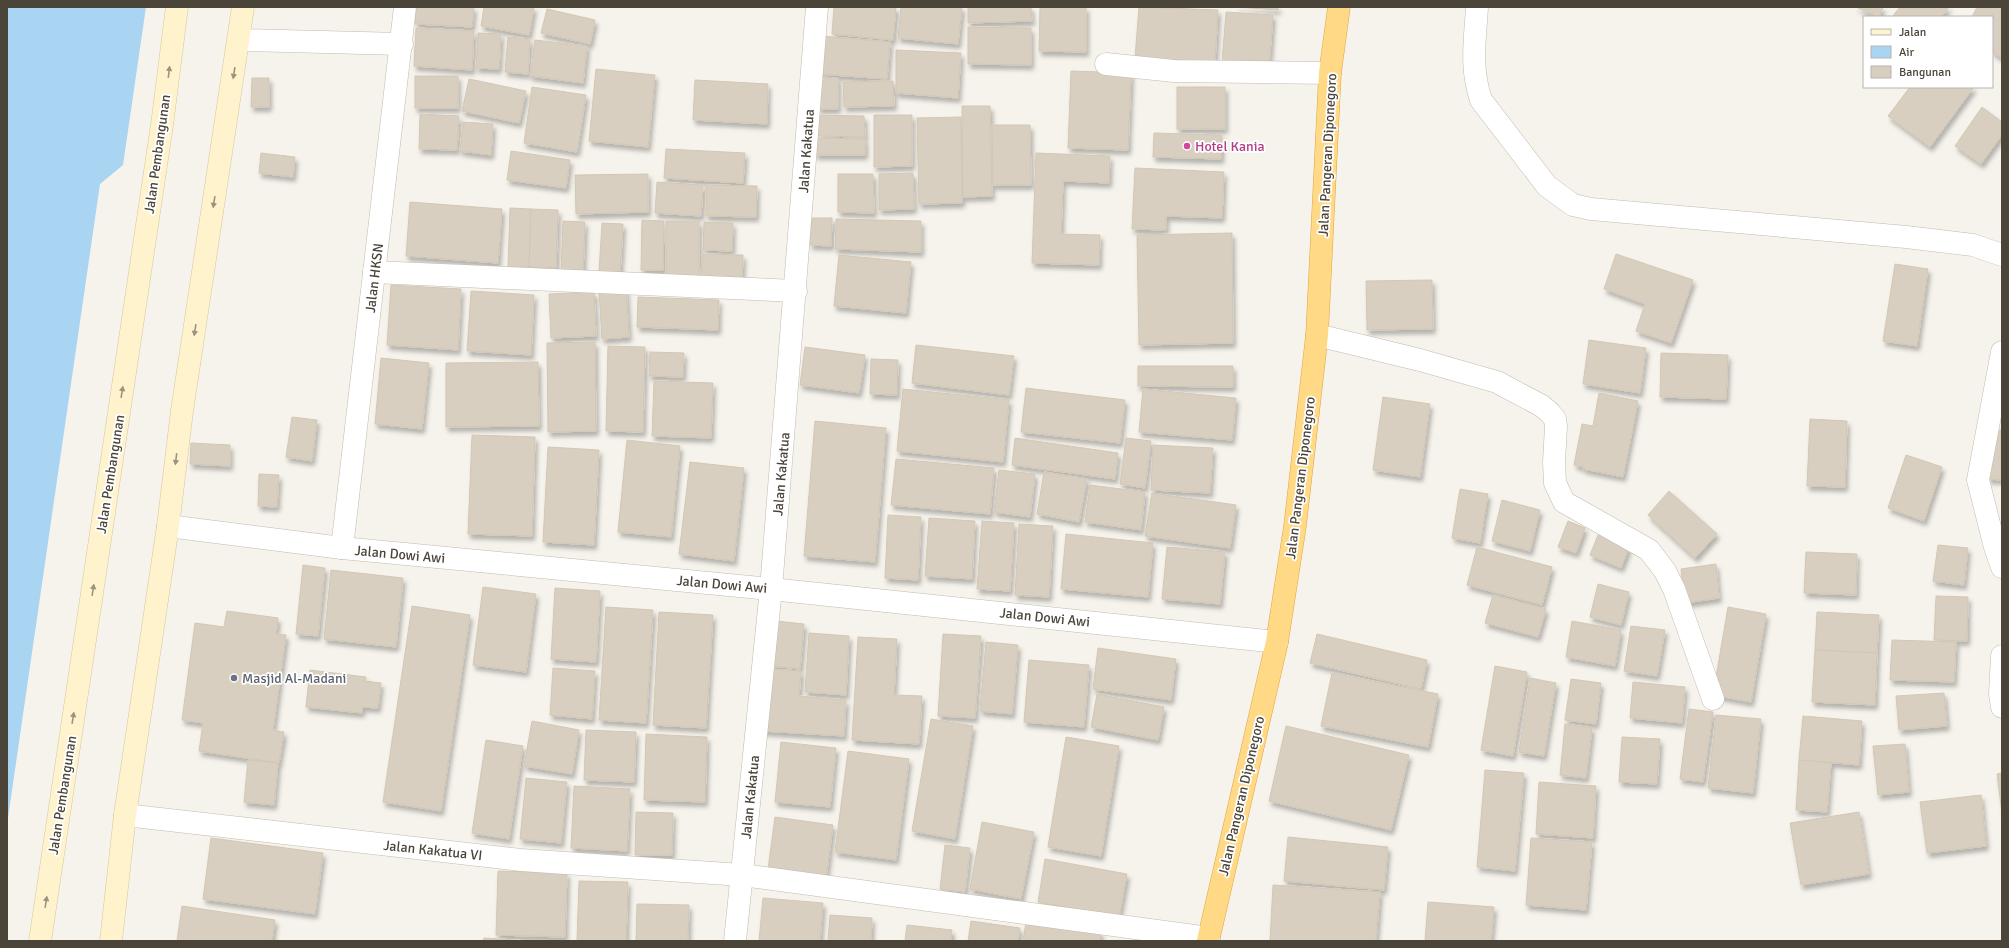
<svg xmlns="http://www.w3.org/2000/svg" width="2009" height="948" font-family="Signika,sans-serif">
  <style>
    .water { fill: #a9d4f2 }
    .building { fill: #d8cfc1; stroke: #d3c7b4; filter: url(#shadow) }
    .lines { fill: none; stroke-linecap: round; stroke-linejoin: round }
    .minor-casing { stroke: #c2bbae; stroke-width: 23 }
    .secondary-casing { stroke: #d6c79b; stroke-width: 23 }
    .trunk-casing { stroke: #e0a43c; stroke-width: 23 }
    .minor { stroke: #fff; stroke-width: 22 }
    .secondary { stroke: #fff3cd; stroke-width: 22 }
    .trunk { stroke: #ffd985; stroke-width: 22 }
    .oneway { fill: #9c937c }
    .hotel-dot { fill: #d1479c; stroke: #fff; stroke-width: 1.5 }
    .worship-dot { fill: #6b7280; stroke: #fff; stroke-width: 1.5 }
    .labels { text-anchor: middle; stroke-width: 3.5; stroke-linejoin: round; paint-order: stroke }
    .hotel-label { font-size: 14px; fill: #b23c85; stroke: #fff; text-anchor: start }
    .street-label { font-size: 14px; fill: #4b4439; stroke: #fff }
    .worship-label { font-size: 14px; fill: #5b616d; stroke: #fff; text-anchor: start }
  </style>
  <defs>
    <filter id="shadow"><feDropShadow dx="2.5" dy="4.5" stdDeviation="2" flood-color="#0004"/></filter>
  </defs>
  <rect width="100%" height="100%" fill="#f6f3ec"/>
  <polygon class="water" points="7,7 146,7 123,165 100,184 7,825"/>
  <g class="building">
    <polygon points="416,7 474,7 472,27 415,24"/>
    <polygon points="484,7 534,7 529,35 481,26"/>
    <polygon points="834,7 896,7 893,40 832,34"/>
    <polygon points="901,7 962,7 958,44 898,38"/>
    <polygon points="968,7 1031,7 1032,21 968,23"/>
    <polygon points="1040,7 1086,7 1086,52 1039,51"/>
    <polygon points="1139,7 1218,10 1215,62 1135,58"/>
    <polygon points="1237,7 1278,7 1278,10"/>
    <polygon points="1856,7 1883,7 1879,17"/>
    <polygon points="1900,7 1949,7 1941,17 1892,17"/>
    <polygon points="1977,7 2002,7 2002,58 1992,52 1992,17 1972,17"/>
    <polygon points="547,9 595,20 590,44 541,33"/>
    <polygon points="1226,12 1273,15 1269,66 1222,63"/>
    <polygon points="968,27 1031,28 1031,65 968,64"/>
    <polygon points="416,28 474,31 472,70 414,66"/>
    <polygon points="478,33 501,34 499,69 476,68"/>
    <polygon points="821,36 890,42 887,79 818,74"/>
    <polygon points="508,37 530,39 528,74 505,72"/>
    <polygon points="535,40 587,46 583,83 530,76"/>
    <polygon points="896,50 961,53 958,98 896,93"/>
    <polygon points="596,69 655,75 648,147 589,141"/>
    <polygon points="1071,71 1131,73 1128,150 1068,148"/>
    <rect x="415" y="76" width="43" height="32"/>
    <polygon points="818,77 838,78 838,109 818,109"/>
    <polygon points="252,78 269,78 269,107 251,107"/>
    <polygon points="469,79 526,91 519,123 462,111"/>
    <polygon points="695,80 768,84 767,124 693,120"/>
    <polygon points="893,81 894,106 844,107 843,82"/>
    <polygon points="532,87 586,95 577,152 524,143"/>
    <rect x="1177" y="87" width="48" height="42"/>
    <polygon points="1910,87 1974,87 1930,147 1888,116"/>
    <polygon points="962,106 990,106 992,196 963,197"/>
    <polygon points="1982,107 2002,122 2002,135 1981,164 1955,146"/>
    <polygon points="420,114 459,116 457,150 419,149"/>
    <polygon points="819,115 864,116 865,137 818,136"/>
    <polygon points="874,115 912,115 912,166 874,167"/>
    <polygon points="961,117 962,203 919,204 917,118"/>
    <polygon points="463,122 493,124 491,155 460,151"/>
    <polygon points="992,125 1030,125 1031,185 993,185"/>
    <polygon points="1154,133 1222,135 1221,159 1153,157"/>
    <polygon points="815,138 865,139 865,155 815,155"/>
    <polygon points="666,149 745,153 743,183 664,178"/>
    <polygon points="511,151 570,160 566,188 507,180"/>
    <polygon points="261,153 295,157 293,177 259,173"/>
    <polygon points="1036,153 1110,156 1109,183 1063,181 1061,234 1100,235 1099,265 1032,263"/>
    <polygon points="1135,168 1224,172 1222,218 1166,216 1166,230 1132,229"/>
    <polygon points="913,173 914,209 879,210 879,174"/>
    <polygon points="648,174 648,212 576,214 575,175"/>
    <polygon points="838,174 873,174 874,213 838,212"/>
    <polygon points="657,182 703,185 701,216 655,213"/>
    <polygon points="706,185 757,186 756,217 706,216"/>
    <polygon points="410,202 502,209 498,263 406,256"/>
    <polygon points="510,208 531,209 529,267 508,267"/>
    <polygon points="531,209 558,210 556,268 529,267"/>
    <polygon points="811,218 832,218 831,246 810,245"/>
    <polygon points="836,219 921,221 921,252 835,249"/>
    <polygon points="642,220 664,221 663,270 641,270"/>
    <polygon points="563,221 585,222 583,274 561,273"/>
    <polygon points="666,221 699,221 699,277 666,276"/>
    <polygon points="704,222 733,223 732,251 703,250"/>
    <polygon points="602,223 623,224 620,274 599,273"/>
    <polygon points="1232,233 1233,343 1139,345 1137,235"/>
    <polygon points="702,254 743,255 742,281 701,280"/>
    <polygon points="1616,254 1693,280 1671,343 1636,331 1645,304 1604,289"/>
    <polygon points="839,255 911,262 906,313 834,306"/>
    <polygon points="1895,264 1928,269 1917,346 1883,341"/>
    <polygon points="1432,280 1433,329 1367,330 1366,281"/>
    <polygon points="391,285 461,289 458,350 387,345"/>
    <polygon points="626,288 629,337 602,339 599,290"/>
    <polygon points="471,291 534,295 531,355 467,351"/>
    <polygon points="594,292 596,336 551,338 549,294"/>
    <polygon points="638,297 719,300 718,330 637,327"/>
    <polygon points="1589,340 1646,348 1640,393 1583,384"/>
    <polygon points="595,342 596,431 548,432 547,343"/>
    <polygon points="916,345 1014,356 1009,395 912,383"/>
    <polygon points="608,346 645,347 643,432 606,431"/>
    <polygon points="805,347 865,355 859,393 800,385"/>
    <polygon points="650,352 684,353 683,377 649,376"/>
    <polygon points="1661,353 1728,355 1726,399 1660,397"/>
    <polygon points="381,358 429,363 422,429 375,424"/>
    <polygon points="871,359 898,360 897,395 870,394"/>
    <polygon points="538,362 539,426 446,427 446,363"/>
    <polygon points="1138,366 1233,366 1233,387 1138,386"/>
    <polygon points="654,381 713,383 711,438 652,436"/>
    <polygon points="1026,388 1125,400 1120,443 1021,432"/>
    <polygon points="903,389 1009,400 1003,462 897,451"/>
    <polygon points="1143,389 1236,398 1232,440 1139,432"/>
    <polygon points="1599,393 1638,401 1623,477 1583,469 1584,467 1574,465 1582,424 1593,426"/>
    <polygon points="1383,397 1430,404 1420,477 1373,470"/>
    <polygon points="292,417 317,420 312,461 286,457"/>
    <polygon points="1810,419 1847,421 1845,487 1807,486"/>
    <polygon points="815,421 886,428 875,562 804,556"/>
    <polygon points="1992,430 2002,430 2002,480 1988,479"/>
    <polygon points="472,435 535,437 532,536 468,534"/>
    <polygon points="1015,438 1118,453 1115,479 1012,465"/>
    <polygon points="1126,438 1151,441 1145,488 1120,484"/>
    <polygon points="627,440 680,446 671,537 618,532"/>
    <polygon points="191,443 230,445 230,466 190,464"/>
    <polygon points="1153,445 1213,448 1210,493 1151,490"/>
    <polygon points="548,447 599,450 594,545 543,542"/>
    <polygon points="1906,455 1942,467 1924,521 1888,508"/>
    <polygon points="896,459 994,468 990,514 891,505"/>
    <polygon points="690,462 744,468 734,561 679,554"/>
    <polygon points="999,470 1035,474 1030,517 994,512"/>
    <polygon points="1044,472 1087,479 1079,522 1037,514"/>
    <polygon points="259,474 279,475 277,507 258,506"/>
    <polygon points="1090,485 1145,492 1141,530 1085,522"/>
    <polygon points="1460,489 1488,494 1480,543 1452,538"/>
    <polygon points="1669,491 1717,534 1695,558 1648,515"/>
    <polygon points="1152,493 1236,505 1230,548 1145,536"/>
    <polygon points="1502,500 1540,510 1530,551 1492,541"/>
    <polygon points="888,515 921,517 918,580 885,578"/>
    <polygon points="929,518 975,521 972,579 925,576"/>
    <polygon points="982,521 1014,523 1010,591 977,589"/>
    <polygon points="1568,521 1585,528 1576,553 1558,547"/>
    <polygon points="1019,524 1053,526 1049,597 1015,595"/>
    <polygon points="1066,534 1153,543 1148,597 1061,589"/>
    <polygon points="1598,535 1629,547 1621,568 1590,555"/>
    <polygon points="1938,545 1968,548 1964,585 1933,581"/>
    <polygon points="1167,547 1225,552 1220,604 1162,599"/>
    <polygon points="1477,547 1552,567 1542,605 1467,585"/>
    <polygon points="1806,552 1857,554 1856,595 1804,593"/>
    <polygon points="1716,564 1719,598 1685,603 1681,569"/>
    <polygon points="303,565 325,568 318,636 296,634"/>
    <polygon points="331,570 403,578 396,647 324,639"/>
    <polygon points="1598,584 1629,592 1621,625 1590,617"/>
    <polygon points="483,587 536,594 526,672 473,665"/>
    <polygon points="555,588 600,591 596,662 551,659"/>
    <polygon points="1493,595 1546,609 1538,637 1485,623"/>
    <polygon points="1936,596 1968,597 1967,641 1934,640"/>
    <polygon points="412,606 470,615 441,811 383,802"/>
    <polygon points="606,607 653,610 646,723 599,720"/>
    <polygon points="1728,607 1766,614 1751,702 1713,695"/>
    <polygon points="227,611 278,618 276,634 286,635 273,730 284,732 279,763 199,751 203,723 182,720 195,623 224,627"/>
    <polygon points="659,612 713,615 706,728 653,725"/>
    <polygon points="1817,612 1879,615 1877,653 1815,650"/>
    <polygon points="776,621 804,624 800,669 772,666"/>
    <polygon points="1572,621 1621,630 1615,666 1566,657"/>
    <polygon points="1631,626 1665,630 1657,676 1624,671"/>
    <polygon points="809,633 849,636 846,695 805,692"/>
    <polygon points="943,634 981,636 975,718 938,716"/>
    <polygon points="1317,634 1427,660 1421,689 1310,663"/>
    <polygon points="858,637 897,639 894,695 922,696 919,744 852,740"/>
    <polygon points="1892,640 1956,642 1954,682 1890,680"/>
    <polygon points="986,642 1018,645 1012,714 980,711"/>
    <polygon points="1098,648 1176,659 1171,700 1093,689"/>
    <polygon points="1815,650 1877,653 1875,705 1812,702"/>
    <polygon points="1029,660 1089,665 1084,727 1024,722"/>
    <polygon points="1495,666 1527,672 1513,756 1481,750"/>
    <polygon points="553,668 595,671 592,719 550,715"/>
    <polygon points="767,669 801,671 799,696 846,700 844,736 762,731"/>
    <polygon points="310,670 366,677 365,681 381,683 378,708 362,707 362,713 306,707"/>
    <polygon points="1332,673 1438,694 1428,747 1321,726"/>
    <polygon points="1530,678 1556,683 1544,756 1519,752"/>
    <polygon points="1571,679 1601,683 1596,724 1565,720"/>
    <polygon points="1633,682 1685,687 1682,723 1630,718"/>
    <polygon points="1944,693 1947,726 1899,730 1896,696"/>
    <polygon points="1097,694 1164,707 1158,740 1091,727"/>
    <polygon points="1689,709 1713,712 1703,782 1680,779"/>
    <polygon points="1716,715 1761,719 1753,793 1708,788"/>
    <polygon points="1803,716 1862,721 1859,765 1799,760"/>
    <polygon points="931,719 973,726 955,839 912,831"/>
    <polygon points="532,721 579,730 572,774 524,766"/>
    <polygon points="1565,724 1592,728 1586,778 1560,775"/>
    <polygon points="1286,726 1409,755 1391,830 1269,801"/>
    <polygon points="586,730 636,732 634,782 584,780"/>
    <polygon points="646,734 707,737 705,802 644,800"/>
    <polygon points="1066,737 1119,746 1101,856 1048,847"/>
    <polygon points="1622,737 1660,739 1657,784 1619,782"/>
    <polygon points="486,740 523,746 509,839 472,833"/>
    <polygon points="781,742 836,748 830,807 775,802"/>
    <polygon points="1905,744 1909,792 1878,795 1873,746"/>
    <polygon points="848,751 909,759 896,860 835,852"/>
    <polygon points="248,760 278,763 274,805 244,802"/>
    <polygon points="1799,760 1831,763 1827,812 1796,810"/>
    <polygon points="1485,770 1524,773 1515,871 1477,867"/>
    <polygon points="2002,773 2002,813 1997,774"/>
    <polygon points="526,778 567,782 561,843 520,839"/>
    <polygon points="1539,782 1596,786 1593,838 1536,834"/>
    <polygon points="574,786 630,789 627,851 571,848"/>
    <polygon points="1981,795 1986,846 1927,853 1920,802"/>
    <polygon points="636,812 673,813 672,855 635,855"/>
    <polygon points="1859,812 1869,874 1801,885 1790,823"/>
    <polygon points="775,817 833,825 826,878 768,869"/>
    <polygon points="982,822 1034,832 1021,899 970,889"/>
    <polygon points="1288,837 1388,847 1384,890 1284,881"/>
    <polygon points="211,838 323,853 315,914 203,899"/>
    <polygon points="1531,838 1592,842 1586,910 1526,905"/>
    <polygon points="945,845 970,848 965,892 940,889"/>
    <polygon points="1045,859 1127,874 1119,917 1038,902"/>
    <polygon points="498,871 567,873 565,937 496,935"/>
    <polygon points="579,881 628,882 626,941 577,941"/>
    <polygon points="1273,885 1380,892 1376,941 1270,941"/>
    <polygon points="763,898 823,903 820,941 759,941"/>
    <polygon points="1428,902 1494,907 1491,941 1425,941"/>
    <polygon points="637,904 689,905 688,941 636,941"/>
    <polygon points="182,906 275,920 272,941 177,941"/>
    <polygon points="830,915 872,918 871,941 828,941"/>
    <polygon points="971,921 1020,928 1018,941 968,941"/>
    <polygon points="1026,922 1101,932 1100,941 1023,941"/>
    <polygon points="907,925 952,930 951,941 905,941"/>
    <polygon points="484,938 528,941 483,941"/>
  </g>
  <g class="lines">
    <g class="minor-casing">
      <g id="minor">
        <path d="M1477,7C1475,41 1470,67 1481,100L1547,186L1573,205L1591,209L1906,237L1973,245L2002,255"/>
        <polyline points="239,40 402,44"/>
        <polyline points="1106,64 1174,71 1330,73"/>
        <polyline points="374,272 796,291"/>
        <polyline points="1317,335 1420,360 1497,382 1542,406 1550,413 1555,419 1556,426 1554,462 1555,483 1564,502 1649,550 1665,571 1674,589 1713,699"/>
        <polyline points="2002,352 1978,480 1995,547 2002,567"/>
        <polyline points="168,526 342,548 771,589 1277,642"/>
        <polyline points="342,548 405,7"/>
        <polyline points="2002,656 2000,694 2002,707"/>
        <polyline points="125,815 521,860 742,875 1209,938"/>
        <polyline points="735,941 771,589 817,7"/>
      </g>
    </g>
    <g class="secondary-casing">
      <g id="secondary">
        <polyline points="40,941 162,125 177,7"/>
        <polyline points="111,941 125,815 168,526 182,411 243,7"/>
      </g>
    </g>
    <g class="trunk-casing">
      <polyline id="trunk" points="1208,941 1277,642 1295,526 1317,335 1330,73 1339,7"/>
    </g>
    <use href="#minor" class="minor"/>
    <use href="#secondary" class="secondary"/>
    <use href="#trunk" class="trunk"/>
  </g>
  <defs><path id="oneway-solid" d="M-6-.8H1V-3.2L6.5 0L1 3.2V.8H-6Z"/></defs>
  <g class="oneway">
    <use href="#oneway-solid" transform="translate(169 72) rotate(-83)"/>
    <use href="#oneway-solid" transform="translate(234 73) rotate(99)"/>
    <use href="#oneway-solid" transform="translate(214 202) rotate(99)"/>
    <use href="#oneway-solid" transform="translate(195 330) rotate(99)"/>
    <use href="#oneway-solid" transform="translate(122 392) rotate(-81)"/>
    <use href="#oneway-solid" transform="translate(176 459) rotate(97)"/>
    <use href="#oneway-solid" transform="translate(93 590) rotate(-81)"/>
    <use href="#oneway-solid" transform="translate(73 718) rotate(-81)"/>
    <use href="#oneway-solid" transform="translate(46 902) rotate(-81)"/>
  </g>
  <circle class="hotel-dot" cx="1187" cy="146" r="4"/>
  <circle class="worship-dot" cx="234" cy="678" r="4"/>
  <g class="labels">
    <g class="hotel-label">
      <text x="1195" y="151">Hotel Kania</text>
    </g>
    <g class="street-label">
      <text transform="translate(806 151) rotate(-86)" y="5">Jalan Kakatua</text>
      <text transform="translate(157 154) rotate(-82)" y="5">Jalan Pembangunan</text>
      <text transform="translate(1327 155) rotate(-87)" y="5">Jalan Pangeran Diponegoro</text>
      <text transform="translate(374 278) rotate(-83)" y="5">Jalan HKSN</text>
      <text transform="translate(110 474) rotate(-81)" y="5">Jalan Pembangunan</text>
      <text transform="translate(781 474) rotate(-85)" y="5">Jalan Kakatua</text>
      <text transform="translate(1300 478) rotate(-83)" y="5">Jalan Pangeran Diponegoro</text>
      <text transform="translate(400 554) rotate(5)" y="5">Jalan Dowi Awi</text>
      <text transform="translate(722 584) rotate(5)" y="5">Jalan Dowi Awi</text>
      <text transform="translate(1045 617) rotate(6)" y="5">Jalan Dowi Awi</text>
      <text transform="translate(62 795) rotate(-81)" y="5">Jalan Pembangunan</text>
      <text transform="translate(1241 796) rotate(-77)" y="5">Jalan Pangeran Diponegoro</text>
      <text transform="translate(750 797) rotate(-84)" y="5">Jalan Kakatua</text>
      <text transform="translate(433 850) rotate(6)" y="5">Jalan Kakatua VI</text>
    </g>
    <g class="worship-label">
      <text x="242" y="683">Masjid Al-Madani</text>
    </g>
  </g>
  <rect width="2009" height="948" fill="none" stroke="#4b4439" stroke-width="16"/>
  <rect x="1863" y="16" width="130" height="72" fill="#ffffff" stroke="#b7b4b0"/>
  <rect x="1871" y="29" width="20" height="6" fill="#fff3cd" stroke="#b7b4b0"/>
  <text x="1899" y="36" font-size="12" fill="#4b4439">Jalan</text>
  <rect x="1871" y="46" width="20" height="12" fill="#a9d4f2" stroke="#b7b4b0"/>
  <text x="1899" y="56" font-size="12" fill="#4b4439">Air</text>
  <rect x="1871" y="66" width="20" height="12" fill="#d8cfc1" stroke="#b7b4b0"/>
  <text x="1899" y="76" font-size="12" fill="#4b4439">Bangunan</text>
</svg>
